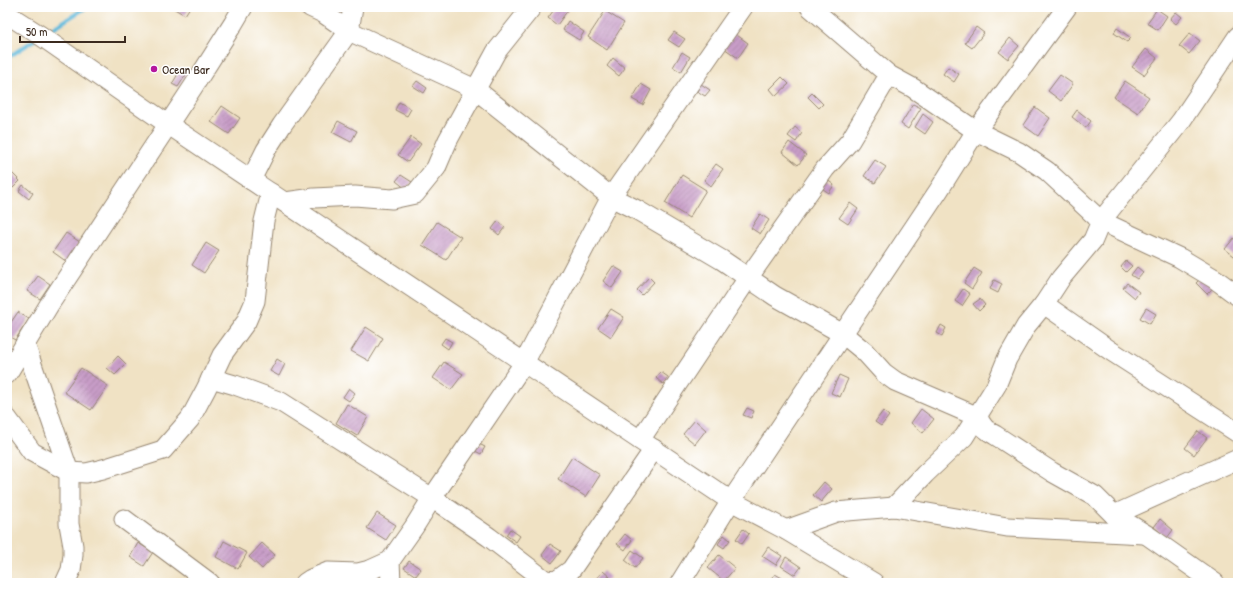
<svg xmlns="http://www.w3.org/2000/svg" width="1245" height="590" font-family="'Patrick Hand',sans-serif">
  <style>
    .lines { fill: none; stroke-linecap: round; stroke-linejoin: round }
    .stream { stroke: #5db9db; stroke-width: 4 }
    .building { fill: url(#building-hatch) }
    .minor-casing { stroke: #968671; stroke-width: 21 }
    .minor { stroke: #fff; stroke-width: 19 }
    .poi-dot { fill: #b5179e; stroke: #fff; stroke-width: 1.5 }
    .labels { text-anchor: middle; stroke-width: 3; stroke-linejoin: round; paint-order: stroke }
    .poi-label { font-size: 13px; fill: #3b2a1e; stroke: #fff; text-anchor: start }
  </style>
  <defs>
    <pattern id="building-hatch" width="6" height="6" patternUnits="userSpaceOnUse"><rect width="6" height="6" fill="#c89dc8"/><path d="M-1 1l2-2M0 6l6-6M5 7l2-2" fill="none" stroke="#a480a2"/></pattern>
  </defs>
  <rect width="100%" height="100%" fill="#fff"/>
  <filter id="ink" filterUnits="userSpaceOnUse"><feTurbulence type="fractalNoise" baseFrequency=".025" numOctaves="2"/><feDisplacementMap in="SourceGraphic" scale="8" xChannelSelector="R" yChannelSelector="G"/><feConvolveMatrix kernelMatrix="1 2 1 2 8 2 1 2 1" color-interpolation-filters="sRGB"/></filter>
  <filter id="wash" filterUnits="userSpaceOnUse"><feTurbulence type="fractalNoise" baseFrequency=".012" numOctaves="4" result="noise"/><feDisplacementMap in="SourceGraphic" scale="16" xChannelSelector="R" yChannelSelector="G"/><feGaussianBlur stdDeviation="0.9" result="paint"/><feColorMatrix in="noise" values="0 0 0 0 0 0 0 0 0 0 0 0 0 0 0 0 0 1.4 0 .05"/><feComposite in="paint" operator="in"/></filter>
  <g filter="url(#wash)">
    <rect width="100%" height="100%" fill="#f0e2c4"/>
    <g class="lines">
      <g class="stream">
        <polyline points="45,33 87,7"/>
        <polyline points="7,58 36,39"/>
      </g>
    </g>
    <g id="blocks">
      <g class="building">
        <polygon points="171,7 190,7 185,15"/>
        <polygon points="556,7 565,7 568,10 557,25 548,18"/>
        <polygon points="1157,9 1167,16 1158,30 1147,23"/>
        <polygon points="605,11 624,23 607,50 588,37"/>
        <polygon points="1176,12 1182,17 1176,24 1170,19"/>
        <polygon points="568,21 584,32 579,40 563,30"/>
        <polygon points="976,27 984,33 972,48 965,43"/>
        <polygon points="1117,28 1131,38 1127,42 1114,33"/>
        <polygon points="674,32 685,39 679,47 668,40"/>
        <polygon points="734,33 748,43 738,58 724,48"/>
        <polygon points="1190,33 1200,41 1189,54 1179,46"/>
        <polygon points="1010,38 1019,46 1008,59 999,52"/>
        <polygon points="1146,49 1157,58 1144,75 1132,67"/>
        <polygon points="682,52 690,57 681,72 673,67"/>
        <polygon points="613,58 625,68 619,76 607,66"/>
        <polygon points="948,67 959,74 954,82 943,74"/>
        <polygon points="181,69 187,73 178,87 172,84"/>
        <polygon points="1060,75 1073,84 1061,101 1048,91"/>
        <polygon points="782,77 789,84 776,96 770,89"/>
        <polygon points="417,81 427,88 424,93 413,86"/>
        <polygon points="1125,81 1149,97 1138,113 1114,97"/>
        <polygon points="641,84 651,90 643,105 632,99"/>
        <polygon points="701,84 710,90 705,96 697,91"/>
        <polygon points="812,93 823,104 819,108 808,97"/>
        <polygon points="399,102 411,109 407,116 395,110"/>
        <polygon points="913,104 921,108 908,129 901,124"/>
        <polygon points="222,106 240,118 229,134 211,122"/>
        <polygon points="1035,107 1050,118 1038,136 1023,125"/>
        <polygon points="1077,110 1091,121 1086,128 1072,117"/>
        <polygon points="923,114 933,122 925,134 915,127"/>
        <polygon points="338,121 357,131 351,142 332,132"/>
        <polygon points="795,127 802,133 796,142 788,136"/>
        <polygon points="411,137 421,144 408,162 398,155"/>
        <polygon points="789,142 806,155 798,165 782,152"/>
        <polygon points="875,160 886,167 875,183 864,176"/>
        <polygon points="716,164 723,169 711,186 704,180"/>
        <polygon points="12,173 20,181 13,188 7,182 7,178"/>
        <polygon points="401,175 412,182 406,189 396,181"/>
        <polygon points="682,175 706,190 689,218 665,203"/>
        <polygon points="826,179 834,185 829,193 820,187"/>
        <polygon points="23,185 33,193 29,199 19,191"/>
        <polygon points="850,203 858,209 848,224 839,218"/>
        <polygon points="760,214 769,220 760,234 751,228"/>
        <polygon points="498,221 505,227 499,235 492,229"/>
        <polygon points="437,222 461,237 446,260 422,245"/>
        <polygon points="66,233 80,242 67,262 53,252"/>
        <polygon points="1234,238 1238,241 1238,259 1225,249"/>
        <polygon points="206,243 219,251 204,273 192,265"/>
        <polygon points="1126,261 1132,266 1126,272 1121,267"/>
        <polygon points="613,266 623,272 612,288 603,281"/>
        <polygon points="1137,267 1143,272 1137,279 1131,275"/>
        <polygon points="974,268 982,273 972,289 964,283"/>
        <polygon points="38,276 50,284 40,299 27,291"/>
        <polygon points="649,277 654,282 642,295 637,290"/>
        <polygon points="1202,277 1213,288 1207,294 1196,283"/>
        <polygon points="994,280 1002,284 998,293 990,289"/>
        <polygon points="1127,283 1139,292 1135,298 1123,288"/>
        <polygon points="963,289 970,294 962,306 955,301"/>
        <polygon points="980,299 985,305 979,311 973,304"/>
        <polygon points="1146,308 1156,314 1150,324 1140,318"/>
        <polygon points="611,309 624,317 611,337 598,328"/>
        <polygon points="18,312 29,319 15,340 7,335 7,328"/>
        <polygon points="941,325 946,328 942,336 937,333"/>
        <polygon points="366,327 383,338 369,361 351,351"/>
        <polygon points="445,338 452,342 448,349 441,344"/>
        <polygon points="118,356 126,364 115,375 107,368"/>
        <polygon points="277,359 285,364 279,376 270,371"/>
        <polygon points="444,362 463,374 451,390 433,378"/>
        <polygon points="81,368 108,386 91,410 64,392"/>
        <polygon points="661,372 668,377 663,384 656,378"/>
        <polygon points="839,375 848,379 840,397 831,393"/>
        <polygon points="349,388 355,393 349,401 343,397"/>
        <polygon points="347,404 368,417 357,436 336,423"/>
        <polygon points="747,408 754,411 751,418 743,415"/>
        <polygon points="921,409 934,419 923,433 911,423"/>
        <polygon points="883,411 889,416 881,426 875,422"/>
        <polygon points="695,420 706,430 695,444 683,434"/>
        <polygon points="1198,431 1207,438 1194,455 1185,448"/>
        <polygon points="477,443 485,447 481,454 473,450"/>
        <polygon points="572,457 600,475 586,497 558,479"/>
        <polygon points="824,482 832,489 821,502 813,495"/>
        <polygon points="377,513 396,525 386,540 367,528"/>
        <polygon points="1160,519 1173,530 1167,538 1154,527"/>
        <polygon points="510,529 520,536 516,542 506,535"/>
        <polygon points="743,529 749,534 742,544 736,539"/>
        <polygon points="625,534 632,540 625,550 617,544"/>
        <polygon points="724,535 730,540 724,548 718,544"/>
        <polygon points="224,541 247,553 238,569 216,557"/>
        <polygon points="138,543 153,552 144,566 130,557"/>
        <polygon points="262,543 275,555 262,569 249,557"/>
        <polygon points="550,544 561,551 552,563 542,555"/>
        <polygon points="768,547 782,556 776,565 762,556"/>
        <polygon points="632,550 643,558 635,568 625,560"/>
        <polygon points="719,555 735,568 724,581 708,568"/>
        <polygon points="786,557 801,567 795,575 781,566"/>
        <polygon points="409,561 421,569 416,576 404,568"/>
        <polygon points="603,571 610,577 605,583 592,583"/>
        <polygon points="775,574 782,578 778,583 775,583 771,580"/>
      </g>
    </g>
  </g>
  <g filter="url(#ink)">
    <use href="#blocks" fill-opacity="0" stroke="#968671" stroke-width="1"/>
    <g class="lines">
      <g class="minor-casing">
        <g id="minor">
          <path d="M310,7L323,13L349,31L475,89L611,197L637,210L722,260L775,296L843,334L865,352L884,373L895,381L978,417C982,427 986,430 995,435L1052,472L1095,496L1114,515L1147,535L1215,583"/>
          <polyline points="810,7 889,75 913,88 976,131 1019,152 1047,171 1101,221 1180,258 1215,279 1238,296"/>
          <polyline points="7,14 41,36 169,125 731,501 786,530 874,583"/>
          <polyline points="251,180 266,150 282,125 349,31 353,7"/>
          <polyline points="285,202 314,198 355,196 392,199 415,194 436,168 448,140 496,52 532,7"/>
          <polyline points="1044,304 1111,351 1238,433"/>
          <polyline points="25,344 69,472 69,524 73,546 73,555 71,570 65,583"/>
          <polyline points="7,374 49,305 193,87 233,24 243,7"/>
          <polyline points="211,378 235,385 281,402 432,498 524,363 611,197 743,7"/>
          <polyline points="7,418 32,452 69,472 86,473 103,469 163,450 190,419 206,389 222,355 246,322 255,301 264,221 271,193"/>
          <polyline points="640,440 748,278 825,169 850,141 889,75"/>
          <polyline points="894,507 925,474 964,437 996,386 1007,359 1026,326 1044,304 1061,278 1093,240 1101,221 1181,121 1238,36"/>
          <polyline points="1114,515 1238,459"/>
          <polyline points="124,519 210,583"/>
          <polyline points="786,530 836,512 894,507 1007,527 1144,534"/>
          <polyline points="390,561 391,583"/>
          <polyline points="305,583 311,579 328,572 358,573 370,570 390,561 414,527 432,498 489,537 545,580 556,581 571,570 654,449"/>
          <polyline points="680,583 731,501 939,190 976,131 1067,7"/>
        </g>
      </g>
      <use href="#minor" class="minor"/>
    </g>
  </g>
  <circle class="poi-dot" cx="154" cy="69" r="4"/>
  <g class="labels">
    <g class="poi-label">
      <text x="162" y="74">Ocean Bar</text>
    </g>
  </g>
  <rect width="1245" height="590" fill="none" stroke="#fff" stroke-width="24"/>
  <path d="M20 36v6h105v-6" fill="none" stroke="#3b2a1e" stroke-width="2"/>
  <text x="26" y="36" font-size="12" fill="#3b2a1e" stroke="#ffffff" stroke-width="3" paint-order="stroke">50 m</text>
</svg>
